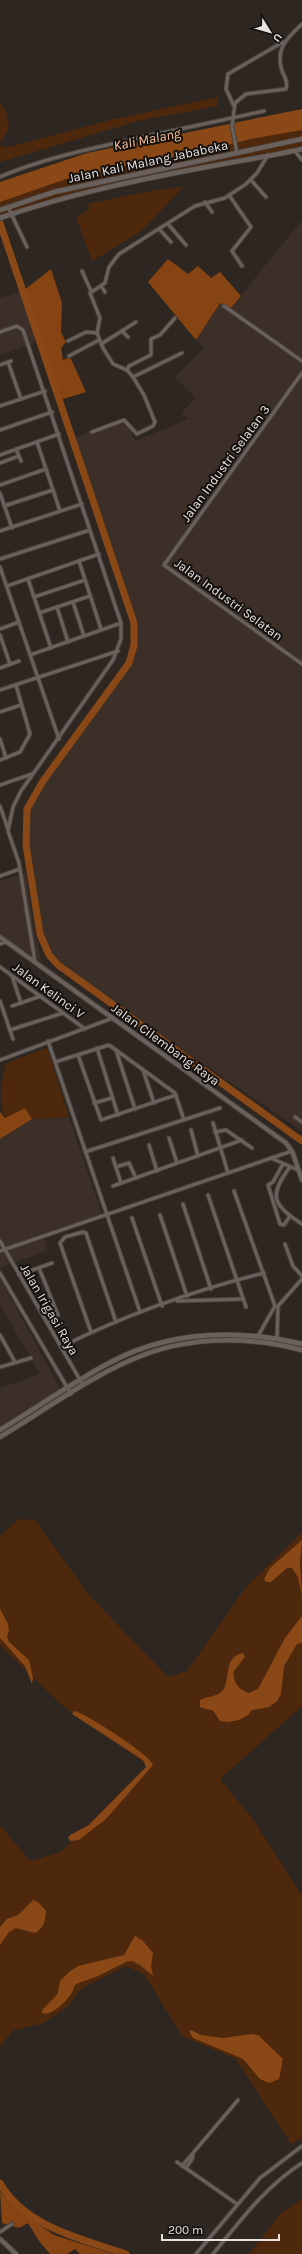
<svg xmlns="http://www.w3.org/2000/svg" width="302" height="2254" font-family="Karla,sans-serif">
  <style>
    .built { fill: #3c2f27 }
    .green { fill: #4e280d }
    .forest { fill: #864412 }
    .water { fill: #8b4817 }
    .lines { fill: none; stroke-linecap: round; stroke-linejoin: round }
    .river { stroke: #8b4817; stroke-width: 7 }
    .minor-casing { stroke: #48423e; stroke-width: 5 }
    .tertiary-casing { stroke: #48423e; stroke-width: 6 }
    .secondary-casing { stroke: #48423e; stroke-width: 6 }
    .minor { stroke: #6a615c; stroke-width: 3 }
    .tertiary { stroke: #6a615c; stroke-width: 4 }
    .secondary { stroke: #6a615c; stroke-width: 4.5 }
    .labels { text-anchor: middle; stroke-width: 4; stroke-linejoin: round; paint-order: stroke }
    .street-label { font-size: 13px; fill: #e8e2df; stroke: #13100e }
    .water-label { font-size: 14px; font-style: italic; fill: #fec39f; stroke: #13100e }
  </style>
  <rect width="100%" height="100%" fill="#2d2621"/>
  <g class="built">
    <polygon points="302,220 302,1131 58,965 49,955 40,934 25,821 27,809 34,794 129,663 134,645 134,620 73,440 99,426 125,418 135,441 188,419 181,414 195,397 174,377 204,348 196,340 220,303 230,309"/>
    <polygon points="23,291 34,323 35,343 0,355 0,298"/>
    <polygon points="26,873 34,932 42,962 4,937 0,942 0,881"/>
    <polygon points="69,1117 102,1214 43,1234 47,1251 0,1268 0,1139 32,1119"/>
    <polygon points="0,1278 61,1390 0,1426 0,1388 40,1374 0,1305"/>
  </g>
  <g class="green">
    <polygon points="218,97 218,106 138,121 0,162 0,145 5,148 114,119"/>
    <path d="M0,103C11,116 12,130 0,142Z"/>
    <polygon points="302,130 302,149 103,189 0,218 0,202 75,176 187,155 251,139"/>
    <polygon points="183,187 143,230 92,261 76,217 89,210 88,204 151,191"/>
    <path d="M47,1048L69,1117L32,1119L25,1108L5,1118C0,1107 0,1081 5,1071L4,1064Z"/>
    <polygon points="19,1519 35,1520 89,1595 168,1677 187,1671 246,1587 302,1532 302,1706 220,1779 255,1822 302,1896 302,2139 291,2144 236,2059 182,2036 144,1974 126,1966 81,1989 67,2007 44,2023 12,2031 0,2047 0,1825 30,1861 61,1852 148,1765 63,1706 0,1645 0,1536"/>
    <polygon points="302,2199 302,2254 249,2254 281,2213"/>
  </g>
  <g class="forest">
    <polygon points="168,259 188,274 198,266 211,278 220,272 241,296 230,309 220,303 196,340 148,282"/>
    <polygon points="51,269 62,303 61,332 66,342 61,348 63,360 70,357 86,392 60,400 23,291"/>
    <polygon points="25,1108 32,1119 0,1139 0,1112 5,1118"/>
    <polygon points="0,2190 3,2195 31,2219 54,2235 113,2254 80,2254 75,2249 67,2254 50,2254 39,2241 28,2223 19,2228 2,2223"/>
  </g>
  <g class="water">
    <polygon points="302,109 302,130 251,139 187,155 75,176 0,202 0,182 87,153"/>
    <polygon points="302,1540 300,1562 302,1596 298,1577 292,1568 287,1568 271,1582 266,1582 264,1579 270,1568"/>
    <polygon points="0,1609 8,1624 9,1630 7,1637 9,1642 29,1660 33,1678 32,1684 25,1666 0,1638"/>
    <path d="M302,1616V1643L297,1644L284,1666L281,1694L277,1701L269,1707L252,1710L248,1715L239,1720L228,1722L220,1721C210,1705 215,1713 200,1707V1700C207,1696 218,1697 223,1690C231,1678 223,1657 243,1653L245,1657L234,1671C232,1682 239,1690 249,1693L258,1689L285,1638Z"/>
    <path d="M74,1711C85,1713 151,1755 153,1765L106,1819L79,1840L71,1841L68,1838L70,1835L89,1825L146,1767L143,1760L72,1714Z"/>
    <path d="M33,1900L38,1902L46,1911C45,1921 44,1928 35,1933L16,1928L9,1932L0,1945V1927L7,1919L18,1915Z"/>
    <path d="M135,1936L142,1940L153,1953L151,1966L153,1976L140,1965L132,1961L126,1962L98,1976L76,1984C73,1987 74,1989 72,1992C68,2000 51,2017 42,2013V2010L54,1998L58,1993L60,1981L69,1972L78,1966L124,1955Z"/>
    <polygon points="191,2030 201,2035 223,2038 252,2034 258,2035 283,2059 279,2079 269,2083 260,2079 245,2061 241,2058 193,2038 189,2031"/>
  </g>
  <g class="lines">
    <g class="river">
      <polyline points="0,223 134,623 134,645 129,663 43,781 27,809 26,845 40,934 49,955 58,965 302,1141"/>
      <path d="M0,2183C25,2227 82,2239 126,2254"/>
    </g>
    <g class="minor-casing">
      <g id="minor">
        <polyline points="234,106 226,89 228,74 283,42"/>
        <polyline points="295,151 302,160"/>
        <path d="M237,153L232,126L235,103L246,94L286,89C288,83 285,77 282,71C275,49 287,38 302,24"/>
        <path d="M0,177C29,164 60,156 90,149C148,135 206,124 264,111"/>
        <polyline points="251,180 266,197"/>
        <polyline points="229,195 251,227 232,251 242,266"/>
        <polyline points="205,202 212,212"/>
        <polyline points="8,207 27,247"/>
        <polyline points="168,224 186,245"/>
        <polyline points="160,230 171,242"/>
        <polyline points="82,271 91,291"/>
        <polyline points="101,286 105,292"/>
        <polyline points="224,306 302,361"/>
        <polyline points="122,331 136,322"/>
        <polyline points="0,332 17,326 23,330 121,623 121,639 113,660 21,791 13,807 8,831 19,863 35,962"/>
        <polyline points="68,341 86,332 97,333"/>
        <polyline points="101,344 122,331 128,337"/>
        <polyline points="69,356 99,340"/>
        <polyline points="8,362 21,399"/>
        <polyline points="0,365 11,361"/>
        <polyline points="127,370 129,366 151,355 151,339 160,335 175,318"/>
        <polyline points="302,373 164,565 302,664"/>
        <polyline points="133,377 182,353"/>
        <polyline points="0,406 45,391"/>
        <polyline points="0,430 52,412"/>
        <polyline points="92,432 124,420 137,434 153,426 155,422 144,395 133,377 127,370 113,364 103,348 97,333 100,318 90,293 105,283 109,267 119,254 195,206 225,198 246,184 257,173 268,155"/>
        <polyline points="37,442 60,511"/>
        <polyline points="16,449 21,461"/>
        <polyline points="0,455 59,434"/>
        <polyline points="0,463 19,456"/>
        <polyline points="0,485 46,469"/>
        <polyline points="0,493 12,528"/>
        <polyline points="4,506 53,490"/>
        <polyline points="0,531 82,504"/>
        <polyline points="0,559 90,530"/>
        <polyline points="79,561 101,629"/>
        <polyline points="0,567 59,739"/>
        <polyline points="28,579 51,648"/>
        <polyline points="7,586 99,554"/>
        <polyline points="34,597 85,580"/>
        <polyline points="73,602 84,636"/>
        <polyline points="57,607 68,642"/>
        <polyline points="39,613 90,596"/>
        <polyline points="0,629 19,622"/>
        <polyline points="0,635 10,664"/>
        <polyline points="30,655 121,623"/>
        <polyline points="0,668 19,661"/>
        <polyline points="0,690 118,651"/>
        <polyline points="0,712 21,705"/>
        <polyline points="0,739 6,758"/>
        <polyline points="0,760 20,752 30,734 16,685"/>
        <polyline points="0,785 32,774"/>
        <polyline points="0,806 8,829"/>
        <polyline points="0,876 20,869"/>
        <polyline points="0,944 6,942"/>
        <polyline points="0,967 85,1029"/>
        <polyline points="12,976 21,1003"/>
        <polyline points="0,1001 13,1039"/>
        <polyline points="12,1006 41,996"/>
        <polyline points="10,1030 63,1013"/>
        <polyline points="48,1041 140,1312"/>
        <polyline points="97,1048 118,1115"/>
        <polyline points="116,1050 135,1109"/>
        <polyline points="78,1055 101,1120 176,1095"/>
        <polyline points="0,1060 113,1018"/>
        <polyline points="55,1062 109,1045 175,1093 184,1120"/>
        <polyline points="143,1070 154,1103"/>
        <polyline points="94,1103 112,1098"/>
        <polyline points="295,1117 302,1122"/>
        <polyline points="213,1123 228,1173"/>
        <polyline points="191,1130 198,1156"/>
        <polyline points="215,1132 226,1130 252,1148"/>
        <polyline points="169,1138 177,1163"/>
        <polyline points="149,1145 157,1171"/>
        <polyline points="85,1152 220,1108"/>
        <polyline points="113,1158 121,1183"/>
        <polyline points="271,1158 298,1170"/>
        <polyline points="283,1164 273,1182 268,1185 280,1224 284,1225 290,1216"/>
        <polyline points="116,1167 129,1163 136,1178"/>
        <path d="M290,1167C268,1196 273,1205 302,1224"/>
        <polyline points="113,1186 242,1140"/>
        <polyline points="234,1191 275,1306"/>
        <polyline points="208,1195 246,1307"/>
        <polyline points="183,1204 211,1289"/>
        <polyline points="160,1215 187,1296"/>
        <polyline points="132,1218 162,1306"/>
        <polyline points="0,1241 83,1385"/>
        <polyline points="285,1244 293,1266 302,1276"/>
        <polyline points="0,1251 292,1151"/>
        <polyline points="39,1268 58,1315 56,1319 47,1323"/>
        <polyline points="0,1273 71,1394"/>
        <polyline points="19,1275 52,1263"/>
        <polyline points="177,1301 243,1299"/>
        <polyline points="278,1306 302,1279"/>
        <polyline points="91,1332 60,1243 65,1237 83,1232 86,1233 116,1322"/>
        <polyline points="0,1335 15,1362"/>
        <polyline points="258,1336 275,1306"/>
        <polyline points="277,1339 278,1306"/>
        <path d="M61,1347C123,1316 196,1290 264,1273"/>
        <polyline points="0,1367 31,1358"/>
        <polyline points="177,2162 237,2204"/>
        <polyline points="182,2166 238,2100"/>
        <polyline points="186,2168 192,2159 193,2155"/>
        <polyline points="0,2232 12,2224"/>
        <polyline points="196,2254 260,2178 302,2146"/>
        <path d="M213,2254C240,2221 266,2186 302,2163"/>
      </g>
    </g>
    <g class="tertiary-casing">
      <g id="tertiary">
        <polyline points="0,937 286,1143 292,1151 302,1180"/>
        <polyline points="0,2239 16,2254"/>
      </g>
    </g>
    <g class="secondary-casing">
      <g id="secondary">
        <polyline points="0,210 54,192 302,139"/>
        <path d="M0,218C69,194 141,179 212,166C242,160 273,156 302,149"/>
        <path d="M0,1430C36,1408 72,1383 109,1363C169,1331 237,1329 302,1344"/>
        <path d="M0,1437C47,1409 94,1373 146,1354C194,1336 253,1337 302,1350"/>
      </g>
    </g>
    <use href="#minor" class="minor"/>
    <use href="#tertiary" class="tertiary"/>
    <use href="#secondary" class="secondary"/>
  </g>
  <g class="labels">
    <g class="street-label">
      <text transform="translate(148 161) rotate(-12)" y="5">Jalan Kali Malang Jababeka</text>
      <text transform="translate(225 463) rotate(-54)" y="5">Jalan Industri Selatan 3</text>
      <text transform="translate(229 599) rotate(36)" y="5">Jalan Industri Selatan</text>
      <text transform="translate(49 990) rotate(36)" y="5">Jalan Kelinci V</text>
      <text transform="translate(166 1044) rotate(36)" y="5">Jalan Cilembang Raya</text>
      <text transform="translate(50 1309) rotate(60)" y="5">Jalan Irigasi Raya</text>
    </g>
    <g class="water-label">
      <text transform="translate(147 139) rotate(-11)" y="5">Kali Malang</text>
    </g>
  </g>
  <g transform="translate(270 32) rotate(127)" stroke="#13100e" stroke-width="3" paint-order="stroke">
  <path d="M0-3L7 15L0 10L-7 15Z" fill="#e8e2df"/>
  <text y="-6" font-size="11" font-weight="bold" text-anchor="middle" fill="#e8e2df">U</text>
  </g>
  <path d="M162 2234v6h117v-6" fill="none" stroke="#e8e2df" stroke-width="2"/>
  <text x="168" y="2234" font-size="12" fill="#e8e2df" stroke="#13100e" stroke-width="3" paint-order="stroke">200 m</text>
</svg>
